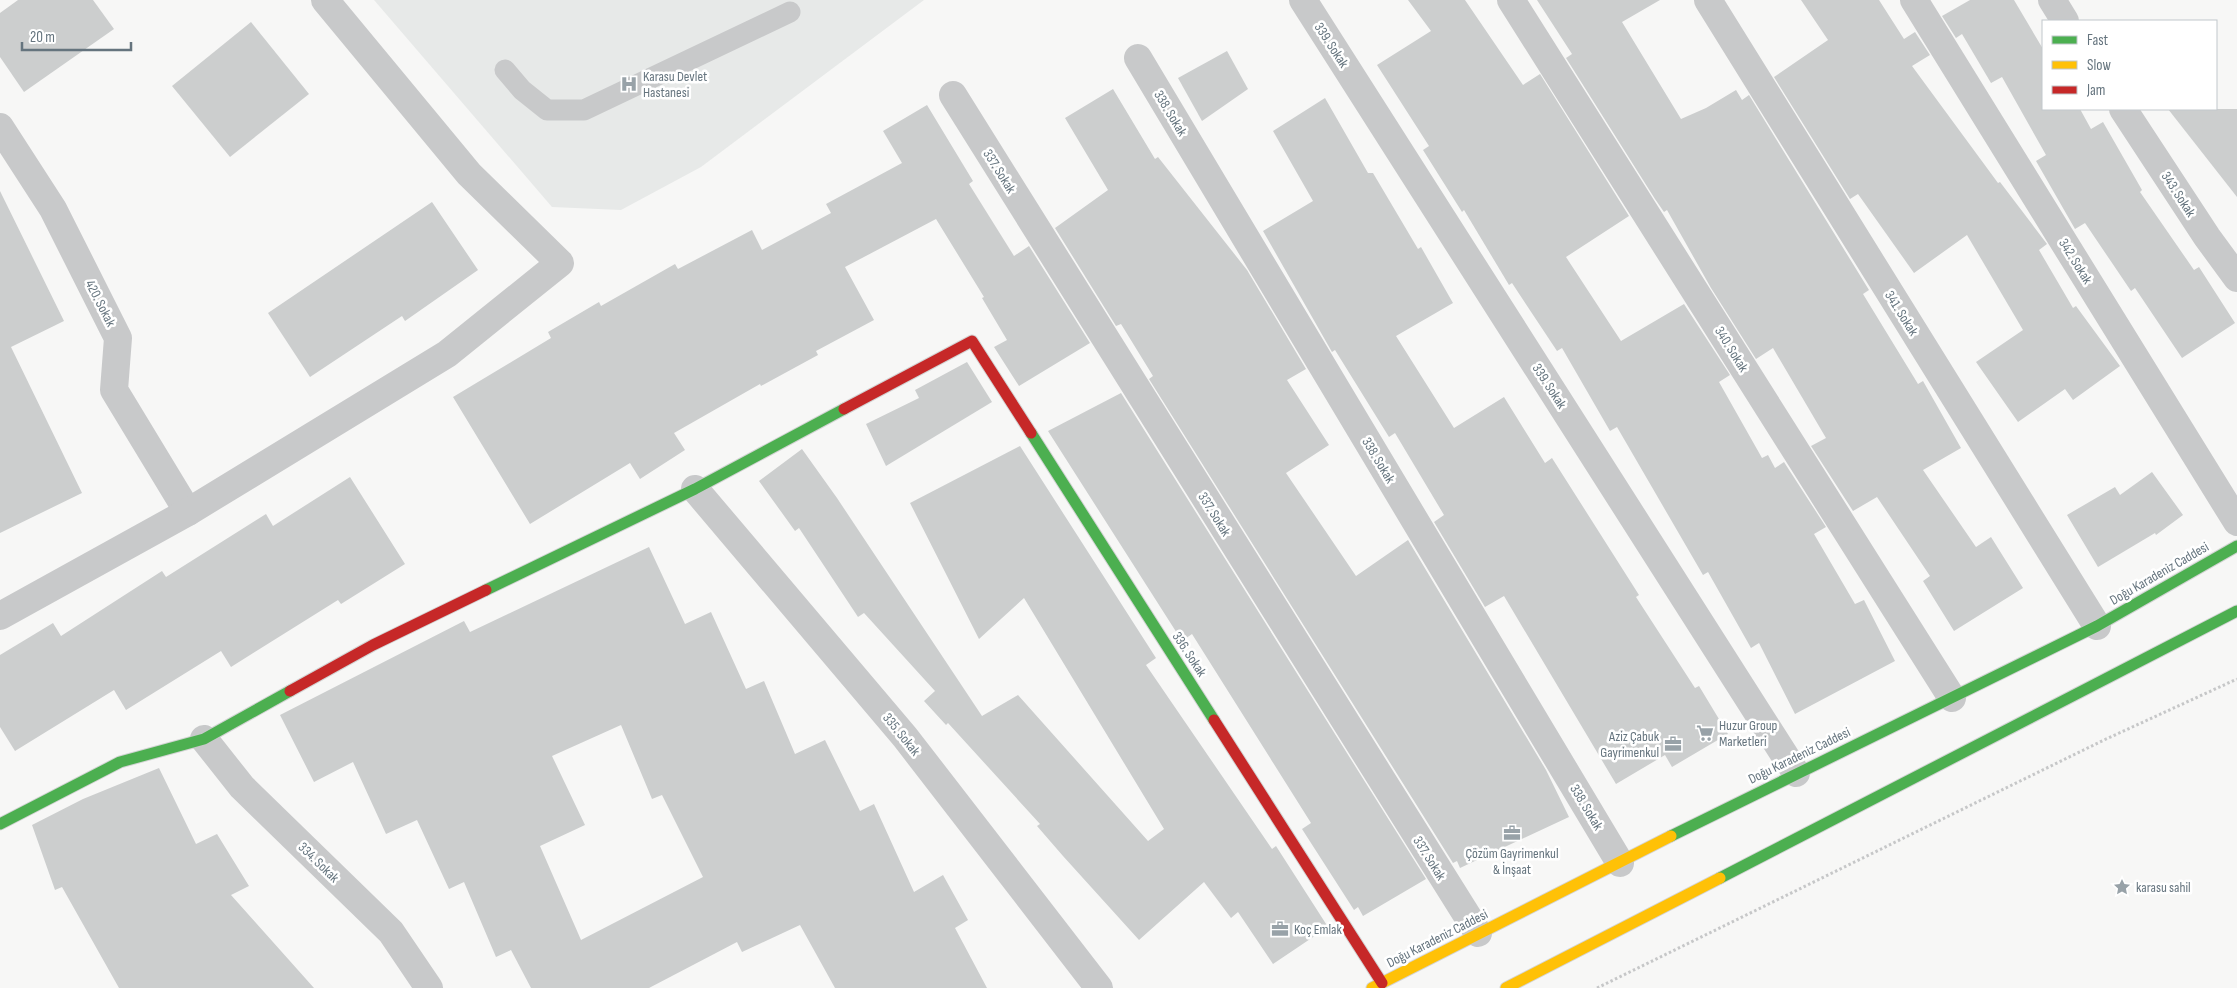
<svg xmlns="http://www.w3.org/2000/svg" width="2237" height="988" font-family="'Sofia Sans Condensed',sans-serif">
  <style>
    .built { fill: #e7e9e8 }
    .building { fill: #cccece; fill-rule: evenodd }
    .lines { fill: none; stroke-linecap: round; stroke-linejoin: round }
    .fast-casing { stroke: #d3d4d4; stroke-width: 13 }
    .slow-casing { stroke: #d3d4d4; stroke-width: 13 }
    .jam-casing { stroke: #d3d4d4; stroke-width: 13 }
    .path { stroke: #c6c7c8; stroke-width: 3; stroke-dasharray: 2.5 2.5; stroke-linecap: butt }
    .lane { stroke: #c8c9ca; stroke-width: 21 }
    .street { stroke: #c8c9ca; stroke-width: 28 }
    .fast { stroke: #4caf50; stroke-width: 11 }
    .slow { stroke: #ffc107; stroke-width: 11 }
    .jam { stroke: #c62828; stroke-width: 11 }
    .labels { text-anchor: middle; stroke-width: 5; stroke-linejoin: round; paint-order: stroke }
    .street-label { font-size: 14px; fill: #65747e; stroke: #fff }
    .poi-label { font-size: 14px; fill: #65747e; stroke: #fff; text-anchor: start }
  </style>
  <rect width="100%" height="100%" fill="#f7f7f6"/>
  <polygon class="built" points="374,0 924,0 701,167 621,210 552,207"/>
  <g class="building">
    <polygon points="18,0 93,0 114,29 24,92 0,57 0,13"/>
    <polygon points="1408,0 1465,0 1523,85 1540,74 1629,216 1566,257 1621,341 1684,304 1730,375 1719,382 1762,458 1768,455 1775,468 1784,462 1826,527 1814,534 1855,604 1864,600 1895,661 1795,714 1759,643 1751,648 1708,572 1703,575 1617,427 1610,431 1562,348 1557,351 1512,283 1509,285 1464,210 1462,212 1423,150 1429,146 1377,65 1431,31"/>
    <polygon points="1537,0 1660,0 1622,22 1681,119 1706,108 1736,90 1742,100 1749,95 1869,290 1863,294 1918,384 1923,381 1961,448 1923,470 1976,547 1991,537 2023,588 1954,631 1923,581 1930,576 1877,497 1853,511 1811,446 1826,438 1773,348 1756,359 1711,288 1667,210 1664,212 1655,199 1566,58 1572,54"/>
    <polygon points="1801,0 1879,0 1904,39 1915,32 1930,55 1912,66 1998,183 2000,182 2047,244 2039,250 2073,308 2076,306 2120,366 2073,400 2065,389 2018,422 1976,362 2023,330 1967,235 1914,273 1858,194 1850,199 1774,77 1828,40"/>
    <polygon points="1970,0 2014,0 2043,49 2043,109 2080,109 2091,129 2103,122 2142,190 2140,192 2194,270 2199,267 2235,323 2182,358 2135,288 2131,291 2085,223 2075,229 2036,161 2046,155 2002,77 1991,83 1962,34 1956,38 1942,16"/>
    <polygon points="251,22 309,94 230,157 172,86"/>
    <polygon points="1227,51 1248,89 1202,121 1178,78"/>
    <polygon points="1113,89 1155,159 1158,157 1247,270 1306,369 1287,380 1329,445 1286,473 1356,576 1408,540 1546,770 1569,817 1460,868 1457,861 1453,863 1149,379 1153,376 1121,324 1116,326 1055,228 1108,190 1065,118"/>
    <polygon points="1325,98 1368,173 1373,173 1418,249 1421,247 1453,303 1396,336 1454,428 1504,397 1545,463 1552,458 1639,595 1636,597 1695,688 1699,686 1728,734 1672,767 1665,755 1616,784 1504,596 1485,607 1434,522 1444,515 1395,433 1389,437 1335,350 1332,352 1263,231 1313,201 1273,131"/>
    <polygon points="927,105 973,181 969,184 1014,256 1029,246 1090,343 1019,386 994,347 1007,340 982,298 984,297 936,219 845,267 874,320 816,351 818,355 761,386 760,384 674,433 685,450 640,479 630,463 530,524 453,397 551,338 548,332 599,302 601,306 675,264 678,269 752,230 762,250 831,213 826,204 902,163 883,131"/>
    <polygon points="2168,109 2237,109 2237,197"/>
    <polygon points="0,191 64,321 11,347 82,493 0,533"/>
    <polygon points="432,202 478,270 405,321 402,316 310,377 268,313"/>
    <polygon points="967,362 992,402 886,466 866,424 919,398 915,390"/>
    <polygon points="1121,393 1426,879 1363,916 1358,907 1354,910 1302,829 1311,823 1192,634 1182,641 1048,431"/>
    <polygon points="1020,446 1156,658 1146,665 1272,849 1276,846 1328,927 1273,964 1238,912 1231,918 1204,882 1139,940 1063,856 1037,826 1040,824 948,723 946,725 924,701 935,691 864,613 858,617 799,528 795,531 759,481 802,449 837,498 982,716 1018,695 1148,841 1164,829 1024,598 979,639 910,503"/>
    <polygon points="2152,472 2183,515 2156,535 2155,533 2098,567 2067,515 2115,487 2120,495"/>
    <polygon points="350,477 405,564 341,604 338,600 231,667 221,651 126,710 114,690 15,751 0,727 0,655 53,623 61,636 162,571 166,577 266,514 273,526"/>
    <path d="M649,547L685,624L711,612L746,689L764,681L795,754L825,740L860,811L874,804L914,892L943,875L968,920L955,928L987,988H835L800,925L742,952L737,942L649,988H531L511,950L496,957L464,882L449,889L417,820L386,834L353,762L314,782L280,715L464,621L470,632ZM621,725L652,799L662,795L703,877L581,940L540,846L585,825L552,756Z"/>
    <polygon points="159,768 196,844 217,834 249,886 231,895 314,988 119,988 62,887 55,890 32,825 83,799"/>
  </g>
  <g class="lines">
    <g class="fast-casing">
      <g id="fast">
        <polyline points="1031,433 1214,720"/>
        <polyline points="486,590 695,489 844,409"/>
        <polyline points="0,824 120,762 204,739 290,691"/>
        <polyline points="1671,836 2097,626 2237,546"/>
        <polyline points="1720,878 2237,611"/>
      </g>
    </g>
    <g class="slow-casing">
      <g id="slow">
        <polyline points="1372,988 1671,836"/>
        <polyline points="1506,988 1720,878"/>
      </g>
    </g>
    <g class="jam-casing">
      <g id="jam">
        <polyline points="844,409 972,341 1031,433"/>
        <polyline points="290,691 373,645 486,590"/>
        <polyline points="1214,720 1382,983"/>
      </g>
    </g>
    <polyline class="path" points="1597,988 2104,740 2237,679"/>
    <polyline class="lane" points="505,70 522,90 547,110 584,110 790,12"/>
    <g class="street">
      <polyline points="1303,0 1796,773"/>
      <polyline points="1511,0 1952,698"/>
      <polyline points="1708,0 2097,626"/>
      <polyline points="1914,0 2237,522"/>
      <polyline points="2052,0 2065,21"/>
      <polyline points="1138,58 1620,863"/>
      <polyline points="953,95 1478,933"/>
      <polyline points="2123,109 2207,237 2237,278"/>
      <polyline points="0,127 53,209 118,338 114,390 188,512"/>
      <polyline points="695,489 905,737 1099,988"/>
      <polyline points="0,616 188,512 447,354 560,263 469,174 325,0"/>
      <polyline points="204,739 242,787 391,932 429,988"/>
    </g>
    <use href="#fast" class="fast"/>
    <use href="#slow" class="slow"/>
    <use href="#jam" class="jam"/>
  </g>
  <defs>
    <g id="hospital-bare" transform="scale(1.35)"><path d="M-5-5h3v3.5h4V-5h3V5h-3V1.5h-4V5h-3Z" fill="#98a2a8" stroke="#fff" stroke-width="2.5" paint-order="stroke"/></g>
    <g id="supermarket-bare" transform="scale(1.35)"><path d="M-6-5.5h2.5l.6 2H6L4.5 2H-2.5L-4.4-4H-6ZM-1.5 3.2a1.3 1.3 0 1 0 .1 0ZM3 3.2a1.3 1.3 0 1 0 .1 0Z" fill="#98a2a8" stroke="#fff" stroke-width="2.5" paint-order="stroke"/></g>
    <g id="office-bare" transform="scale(1.35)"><path d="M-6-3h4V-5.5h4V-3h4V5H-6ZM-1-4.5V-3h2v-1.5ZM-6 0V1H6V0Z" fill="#98a2a8" stroke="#fff" stroke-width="2.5" paint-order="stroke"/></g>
    <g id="sight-bare" transform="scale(1.35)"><path d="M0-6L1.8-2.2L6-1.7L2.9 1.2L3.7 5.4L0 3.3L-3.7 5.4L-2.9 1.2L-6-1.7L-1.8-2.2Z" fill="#98a2a8" stroke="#fff" stroke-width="2.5" paint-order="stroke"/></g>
  </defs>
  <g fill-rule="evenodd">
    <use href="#hospital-bare" x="629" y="84"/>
    <use href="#supermarket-bare" x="1705" y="733"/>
    <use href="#office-bare" x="1673" y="744"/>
    <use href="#office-bare" x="1512" y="833"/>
    <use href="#sight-bare" x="2122" y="887"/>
    <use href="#office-bare" x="1280" y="929"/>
  </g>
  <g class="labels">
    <g class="street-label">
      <text transform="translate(1332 45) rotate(57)" y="5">339. Sokak</text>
      <text transform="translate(1171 113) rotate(59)" y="5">338. Sokak</text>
      <text transform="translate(1000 171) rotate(58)" y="5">337. Sokak</text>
      <text transform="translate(2179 194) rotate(57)" y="5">343. Sokak</text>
      <text transform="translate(2076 261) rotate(58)" y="5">342. Sokak</text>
      <text transform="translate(101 303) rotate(63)" y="5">420. Sokak</text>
      <text transform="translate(1902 313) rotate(58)" y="5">341. Sokak</text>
      <text transform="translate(1732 349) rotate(58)" y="5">340. Sokak</text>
      <text transform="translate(1550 386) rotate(57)" y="5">339. Sokak</text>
      <text transform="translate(1379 460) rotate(59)" y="5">338. Sokak</text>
      <text transform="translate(1215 514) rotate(58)" y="5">337. Sokak</text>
      <text transform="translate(2159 573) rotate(-30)" y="5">Doğu Karadeniz Caddesi</text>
      <text transform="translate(1190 654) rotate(57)" y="5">336. Sokak</text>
      <text transform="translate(902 734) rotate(51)" y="5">335. Sokak</text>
      <text transform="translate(1799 755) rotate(-26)" y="5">Doğu Karadeniz Caddesi</text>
      <text transform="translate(1587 807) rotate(59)" y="5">338. Sokak</text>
      <text transform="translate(1430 858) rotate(58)" y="5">337. Sokak</text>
      <text transform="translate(319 862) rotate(44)" y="5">334. Sokak</text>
      <text transform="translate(1437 938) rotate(-27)" y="5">Doğu Karadeniz Caddesi</text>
    </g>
    <g class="poi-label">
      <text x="643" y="81">Karasu Devlet<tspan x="643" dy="16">Hastanesi</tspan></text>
      <text x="1719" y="730">Huzur Group<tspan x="1719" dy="16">Marketleri</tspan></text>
      <text x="1659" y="741" text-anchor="end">Aziz Çabuk<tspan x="1659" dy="16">Gayrimenkul</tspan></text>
      <text x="1512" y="858" text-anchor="middle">Çözüm Gayrimenkul<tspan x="1512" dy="16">&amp; İnşaat</tspan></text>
      <text x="2136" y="892">karasu sahil</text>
      <text x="1294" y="934">Koç Emlak</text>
    </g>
  </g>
  <rect x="2042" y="20" width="175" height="90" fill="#ffffff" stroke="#c1c7cb"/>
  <rect x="2052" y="36" width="25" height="8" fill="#4caf50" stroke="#c1c7cb"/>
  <text x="2087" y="45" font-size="15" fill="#65747e">Fast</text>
  <rect x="2052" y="61" width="25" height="8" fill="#ffc107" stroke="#c1c7cb"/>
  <text x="2087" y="70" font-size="15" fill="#65747e">Slow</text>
  <rect x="2052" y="86" width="25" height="8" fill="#c62828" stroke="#c1c7cb"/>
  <text x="2087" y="95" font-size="15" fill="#65747e">Jam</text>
  <path d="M22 42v8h109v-8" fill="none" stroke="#65747e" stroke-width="2.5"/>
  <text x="30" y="42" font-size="15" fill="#65747e" stroke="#ffffff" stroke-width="4" paint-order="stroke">20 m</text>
</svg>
